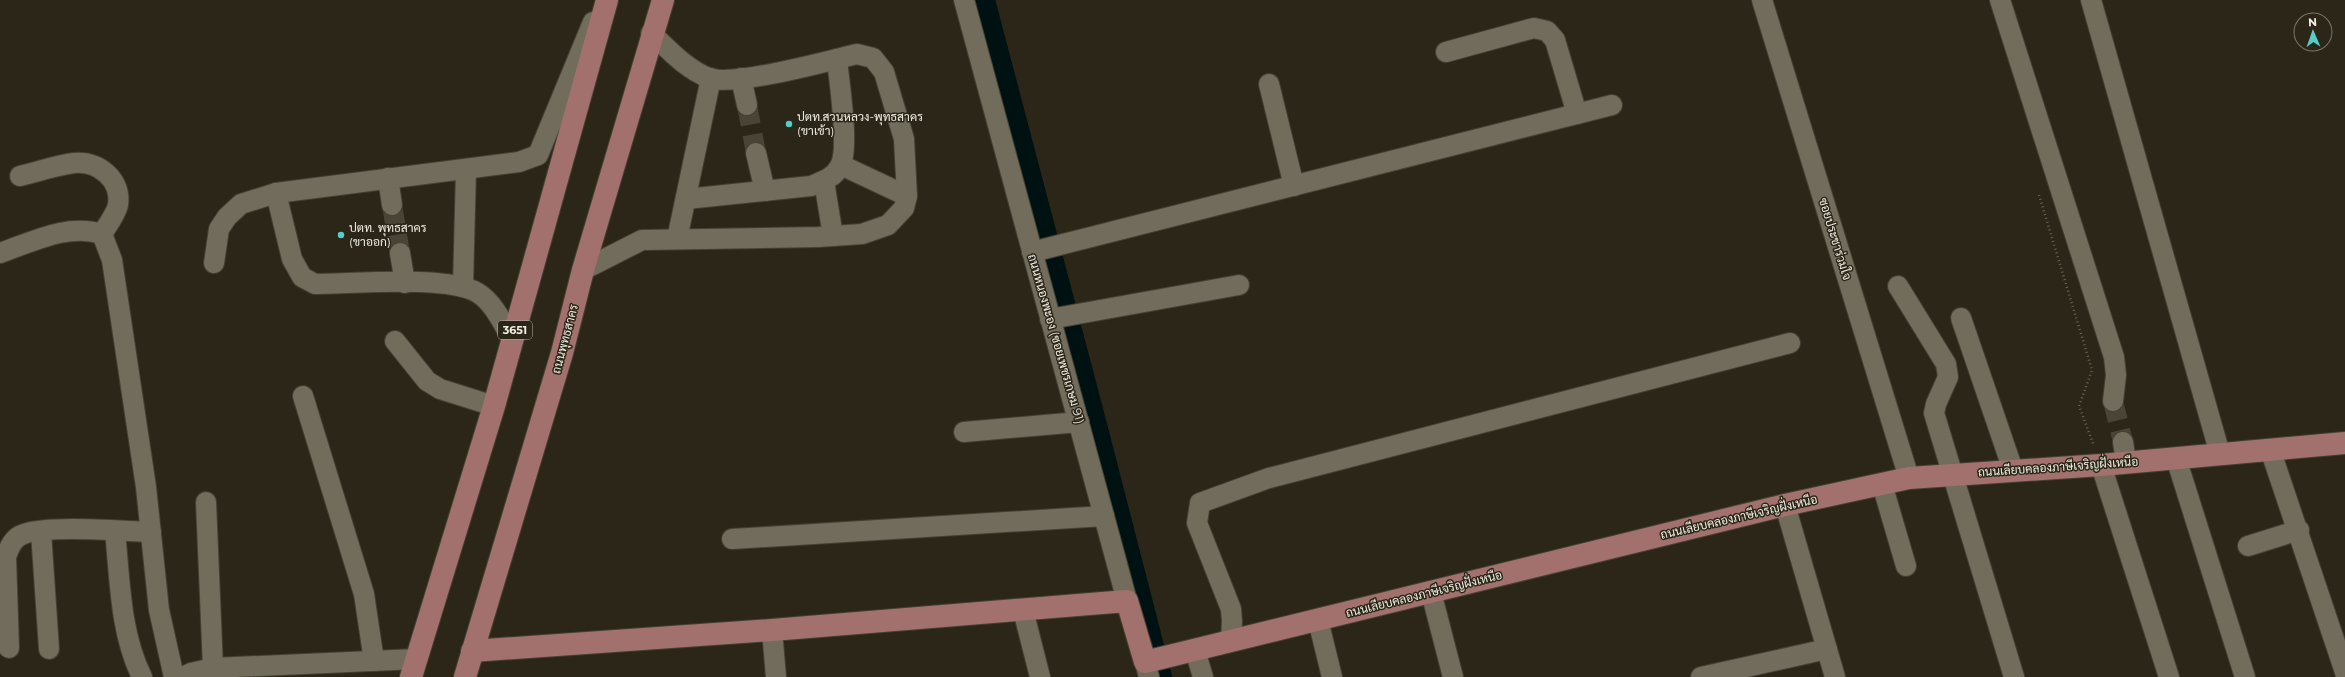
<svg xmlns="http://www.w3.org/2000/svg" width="2345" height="677" font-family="Montserrat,Sarabun,sans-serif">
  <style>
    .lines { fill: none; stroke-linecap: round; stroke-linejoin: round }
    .canal { stroke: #001112; stroke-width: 20 }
    .minor-tunnel { stroke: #494436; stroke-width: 20; stroke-dasharray: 20 10; stroke-linecap: butt }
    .minor-casing { stroke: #444034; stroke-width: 22 }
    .major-casing { stroke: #444034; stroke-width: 24 }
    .path { stroke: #686457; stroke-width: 2.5; stroke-dasharray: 1 3; stroke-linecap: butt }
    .minor { stroke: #716c5b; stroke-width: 20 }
    .major { stroke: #a2716e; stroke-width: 22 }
    .poi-dot { fill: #53cdcb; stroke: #2b2618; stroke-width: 1.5 }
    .labels { text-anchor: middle; stroke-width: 3; stroke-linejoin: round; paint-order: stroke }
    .shield { fill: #2b2618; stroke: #b5b1a6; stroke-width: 1 }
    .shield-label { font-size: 11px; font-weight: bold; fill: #f0ede3 }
    .poi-label { font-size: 12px; fill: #f0ede3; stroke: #2b2618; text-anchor: start }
    .street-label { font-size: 12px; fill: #f0ede3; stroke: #2b2618 }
  </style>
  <rect width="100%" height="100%" fill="#2b2618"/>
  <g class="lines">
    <polyline class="canal" points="985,0 1096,421 1162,677"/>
    <g class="minor-tunnel">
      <polyline points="747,105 756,153"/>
      <polyline points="392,205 400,253"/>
      <polyline points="2113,401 2123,442"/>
    </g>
    <g class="minor-casing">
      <g id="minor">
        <polyline points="964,0 1127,601"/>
        <polyline points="1762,0 1909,478"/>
        <polyline points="2000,0 2114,357 2116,375 2113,401"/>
        <polyline points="2091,0 2220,454"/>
        <polyline points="1446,52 1534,28 1547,31 1555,40 1577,114"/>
        <polyline points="741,78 747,105"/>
        <polyline points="1269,84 1294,186"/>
        <polyline points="756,153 765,191"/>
        <polyline points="841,165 907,196"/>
        <path d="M20,176C38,172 56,165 74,163C99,161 122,180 118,205C116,214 107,226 102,234"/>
        <polyline points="388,178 392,205"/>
        <polyline points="824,181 833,236"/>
        <path d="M276,193L292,259L302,277L315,284C353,284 448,275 478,293C494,303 503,324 512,339"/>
        <path d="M686,199L811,186C823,181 834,178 840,166C850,148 839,82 837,59"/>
        <polyline points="677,239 711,78"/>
        <polyline points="1032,252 1612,105"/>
        <path d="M0,253C32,242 68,223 102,234L112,260L146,487L159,610L174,677"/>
        <polyline points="400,253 405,283"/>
        <polyline points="214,263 219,229 227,217 241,204 276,193 519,162 538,155 593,22"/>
        <path d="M583,270L642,240L818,237L862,234L888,225L904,208L907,196L904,139L884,72L873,58L857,54C828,61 734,87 709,78C686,69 669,50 651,33"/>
        <polyline points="1898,286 1946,364 1948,377 1936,404 1934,413 2014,677"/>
        <polyline points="463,287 466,169"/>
        <polyline points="1961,318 2013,470"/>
        <polyline points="1050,319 1239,285"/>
        <polyline points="395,341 427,381 440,389 494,406"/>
        <polyline points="303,396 364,594 374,661"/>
        <polyline points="964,432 1079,422"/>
        <polyline points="2123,442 2126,462"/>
        <polyline points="2270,449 2345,672"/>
        <polyline points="2176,458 2245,677"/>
        <polyline points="2101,465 2169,677"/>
        <polyline points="1882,484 1906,566"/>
        <polyline points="206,502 213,668"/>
        <polyline points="1785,505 1835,677"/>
        <path d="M115,531C120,580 120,633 142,677"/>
        <polyline points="41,532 49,649"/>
        <polyline points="732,539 1104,516"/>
        <polyline points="2248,546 2299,530"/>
        <polyline points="1431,592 1453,677"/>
        <polyline points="1023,610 1040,677"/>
        <polyline points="1318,620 1332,677"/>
        <polyline points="772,630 776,677"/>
        <polyline points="1231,641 1232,621 1231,609 1197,523 1200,503 1269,478 1790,343"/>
        <path d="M9,648L6,557C9,548 13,537 24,534C51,525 119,531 151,532"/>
        <polyline points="1195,650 1203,677"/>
        <polyline points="1145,662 1149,677"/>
        <polyline points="183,677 191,673 213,668 416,659"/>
        <polyline points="1701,677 1827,649"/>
      </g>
    </g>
    <g class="major-casing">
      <g id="major">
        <polyline points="472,651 772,630 1127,601 1145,662 1785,505 1909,478 2101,465 2345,443"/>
        <polyline points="411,677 494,406 607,0"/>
        <polyline points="465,677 562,353 583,270 663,0"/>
      </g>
    </g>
    <polyline class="path" points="2039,195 2092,370 2079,406 2094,446"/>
    <use href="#minor" class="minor"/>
    <use href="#major" class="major"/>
  </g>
  <g class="poi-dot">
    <circle cx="789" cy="124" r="4"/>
    <circle cx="341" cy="235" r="4"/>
  </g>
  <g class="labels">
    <rect class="shield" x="498" y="321" width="34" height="18" rx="3"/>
    <g class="shield-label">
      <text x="515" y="334">3651</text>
    </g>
    <g class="poi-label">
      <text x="797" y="121">ปตท.สวนหลวง-พุทธสาคร<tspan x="797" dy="14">(ขาเข้า)</tspan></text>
      <text x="349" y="232">ปตท. พุทธสาคร<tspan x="349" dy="14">(ขาออก)</tspan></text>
    </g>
    <g class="street-label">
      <text transform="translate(1835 239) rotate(73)" y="4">ซอยประชาร่วมใจ</text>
      <text transform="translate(565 339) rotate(-75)" y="4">ถนนพุทธสาคร</text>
      <text transform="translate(1056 339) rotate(74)" y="4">ถนนหนองพะอง (ซอยเพชรเกษม 91)</text>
      <text transform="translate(2058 467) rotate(-4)" y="4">ถนนเลียบคลองภาษีเจริญฝั่งเหนือ</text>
      <text transform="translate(1739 517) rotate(-13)" y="4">ถนนเลียบคลองภาษีเจริญฝั่งเหนือ</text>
      <text transform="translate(1424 594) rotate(-14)" y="4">ถนนเลียบคลองภาษีเจริญฝั่งเหนือ</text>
    </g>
  </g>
  <g transform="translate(2313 32) rotate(358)"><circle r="19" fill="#2b2618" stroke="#7a7669"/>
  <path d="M0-3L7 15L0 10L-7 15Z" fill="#53cdcb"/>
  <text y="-6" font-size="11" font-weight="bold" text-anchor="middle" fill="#f0ede3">N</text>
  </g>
</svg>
